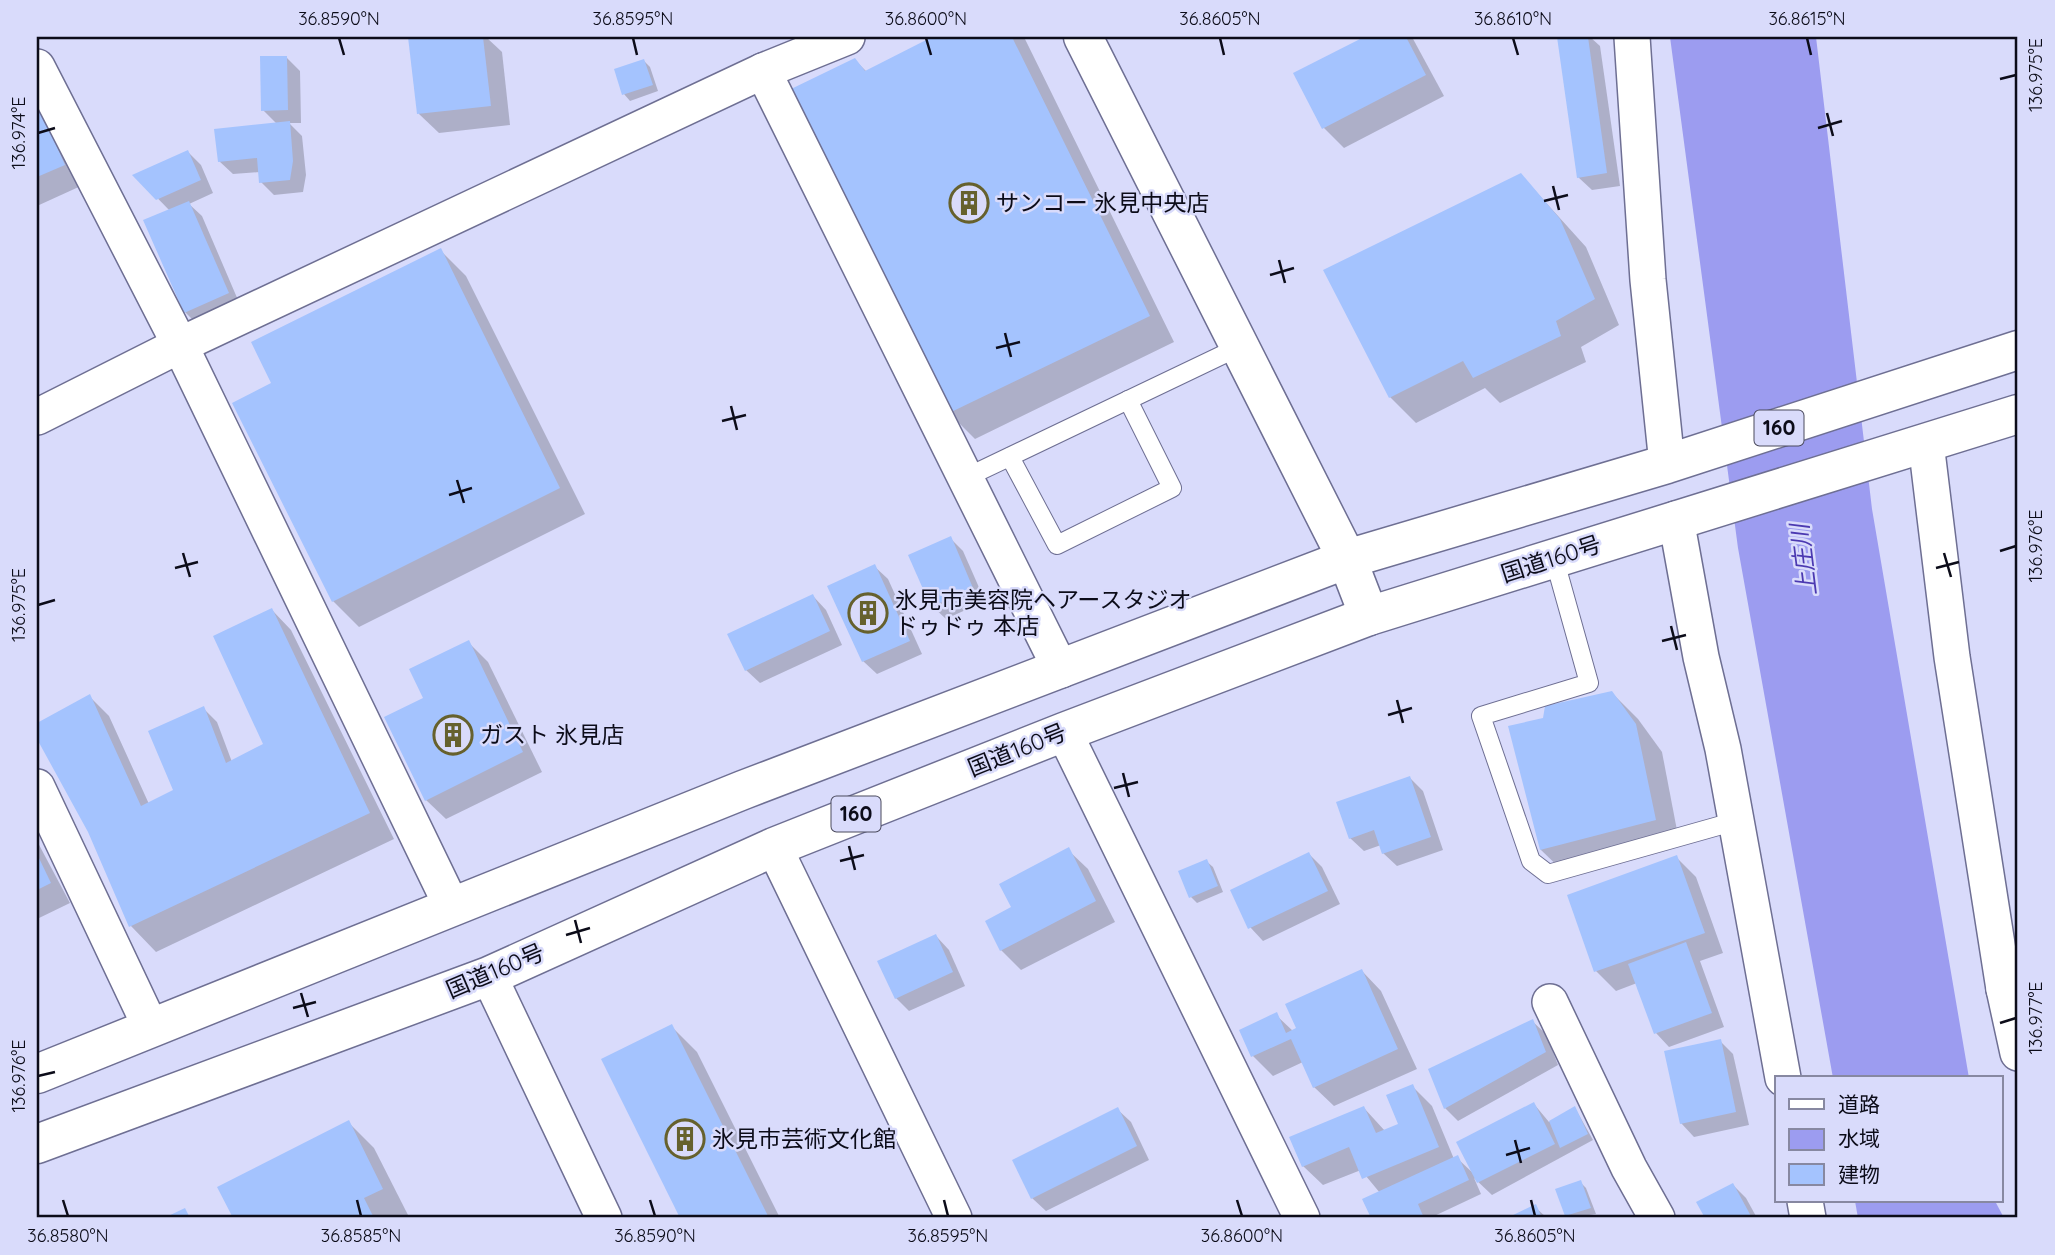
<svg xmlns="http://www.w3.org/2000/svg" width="2055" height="1255" font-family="Quicksand,'Noto Sans JP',sans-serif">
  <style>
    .water { fill: #9c9cf0 }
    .shadow { fill: #0003 }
    .building { fill: #a4c3fe }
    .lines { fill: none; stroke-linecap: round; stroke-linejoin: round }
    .lane-casing { stroke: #6e6f93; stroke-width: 20 }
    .street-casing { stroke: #6e6f93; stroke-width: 38 }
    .secondary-casing { stroke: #6e6f93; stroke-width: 41 }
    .highway-casing { stroke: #6e6f93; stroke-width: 41 }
    .lane { stroke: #fff; stroke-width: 18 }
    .street { stroke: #fff; stroke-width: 35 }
    .secondary { stroke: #fff; stroke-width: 38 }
    .highway { stroke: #fff; stroke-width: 38 }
    .ticks { fill: none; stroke: #0c0c19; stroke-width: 2.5 }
    .labels { text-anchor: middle; stroke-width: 5; stroke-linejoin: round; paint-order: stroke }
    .shield { fill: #d9dbfb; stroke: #4a4a5d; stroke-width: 2 }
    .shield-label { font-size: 21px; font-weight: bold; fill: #0c0c19 }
    .poi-label { font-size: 23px; fill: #0c0c19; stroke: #d9dbfb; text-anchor: start }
    .street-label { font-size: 23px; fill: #0c0c19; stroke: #d9dbfb }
    .water-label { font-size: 24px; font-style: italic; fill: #4b39b1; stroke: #d9dbfb }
    .neatline { fill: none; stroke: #0c0c19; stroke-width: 2.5 }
    .ticks-label { font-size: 18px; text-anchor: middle; fill: #0c0c19 }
  </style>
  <rect width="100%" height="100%" fill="#d9dbfb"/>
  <g class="water">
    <polygon points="1670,37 1816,37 1872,509 1969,1078 1833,1078 1738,548"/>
    <polygon points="1855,1201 1995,1201 2004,1218 1858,1218"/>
  </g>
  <g class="shadow">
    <polygon points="410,37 486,37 502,52 510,125 439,133 419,114"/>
    <polygon points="935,37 1024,37 1174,342 975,439 949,413 855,60 867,72"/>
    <polygon points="1368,37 1412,37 1444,96 1344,148 1324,128 1296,74"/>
    <polygon points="1558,37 1590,37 1600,46 1620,186 1592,190 1578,177"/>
    <polygon points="287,58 300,71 301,123 289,123 302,136 306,175 303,192 274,195 261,182 260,172 233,174 219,161 277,124 263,110"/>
    <polygon points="644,61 650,67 658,91 630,101 624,94"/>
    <polygon points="37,100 83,185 37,206"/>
    <polygon points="188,152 201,165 213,193 189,204 202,216 241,307 198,325 185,312 170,211 135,175"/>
    <polygon points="1521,175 1586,247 1619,325 1581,347 1586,362 1500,403 1485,388 1416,423 1390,397"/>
    <polygon points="440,250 466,276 585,514 359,627 333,601"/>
    <polygon points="950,538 963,551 985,601 946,619 932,606"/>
    <polygon points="874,566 888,579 922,654 877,674 863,661"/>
    <polygon points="813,596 826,610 842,645 760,683 746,670"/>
    <polygon points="272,610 291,630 394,839 156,952 131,926 90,832 37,735 37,725 89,696 109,716 149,804 176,790 204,709 217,722 232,762 265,745"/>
    <polygon points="468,642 488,662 542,772 446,819 426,800 426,698"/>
    <polygon points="1612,693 1638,719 1662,752 1680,846 1567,875 1541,850 1544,720"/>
    <polygon points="1410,778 1423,791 1443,850 1397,866 1383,853 1381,845 1364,851 1350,838"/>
    <polygon points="37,841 70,903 37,919"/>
    <polygon points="1068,850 1088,869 1115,922 1021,970 1001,950"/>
    <polygon points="1309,854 1322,867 1340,904 1263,941 1250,927"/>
    <polygon points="1676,857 1696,877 1723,953 1700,961 1724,1027 1669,1047 1656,1033 1637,983 1616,991 1596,971"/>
    <polygon points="1206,861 1213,867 1223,892 1197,903 1191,897"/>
    <polygon points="936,936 949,950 965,986 909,1011 896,998"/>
    <polygon points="1362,971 1381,991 1417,1069 1334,1106 1314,1087 1303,1062 1273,1076 1253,1056 1241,1030 1276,1015 1294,1032"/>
    <polygon points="1532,1021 1546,1034 1558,1065 1458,1121 1445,1108"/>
    <polygon points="671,1026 697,1052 780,1218 682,1218 603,1060"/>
    <polygon points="1720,1041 1733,1054 1749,1125 1694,1137 1681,1123"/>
    <polygon points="1412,1086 1432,1106 1454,1159 1457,1158 1474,1174 1534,1104 1549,1122 1575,1108 1593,1140 1492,1195 1474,1178 1481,1194 1430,1218 1373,1218 1364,1200 1380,1193 1361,1170 1323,1185 1303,1166 1364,1108 1385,1131 1400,1125"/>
    <polygon points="1117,1109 1131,1122 1149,1160 1046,1211 1032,1198"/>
    <polygon points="349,1123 374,1148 408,1215 401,1218 235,1218 219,1188"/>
    <polygon points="1580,1182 1586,1188 1596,1214 1569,1218 1566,1216"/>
    <polygon points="1733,1185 1746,1198 1757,1218 1707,1218 1699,1203"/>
    <polygon points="1535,1207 1547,1218 1511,1218"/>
  </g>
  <g class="building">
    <polygon points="408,37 483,37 491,106 417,114"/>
    <polygon points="932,37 1012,37 1150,316 947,414 789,90 855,58 865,71"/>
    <polygon points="1364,37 1406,37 1426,75 1322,129 1293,73"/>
    <polygon points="1557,37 1588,37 1607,173 1577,178"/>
    <polygon points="260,56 287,56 288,110 261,111"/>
    <polygon points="644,59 653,85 622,95 614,69"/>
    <polygon points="37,102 65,165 37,177"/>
    <polygon points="290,121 293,161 290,180 259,183 257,158 218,162 214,129"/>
    <polygon points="188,150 201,180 156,200 132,175"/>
    <polygon points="1521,173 1560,219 1595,299 1556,321 1561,336 1473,378 1463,361 1389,398 1323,270"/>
    <polygon points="189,201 229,293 184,313 143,220"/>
    <polygon points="441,248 560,488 332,602 232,403 271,383 251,342"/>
    <polygon points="951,536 973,588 931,607 908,555"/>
    <polygon points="875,564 910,641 862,662 827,586"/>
    <polygon points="813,594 830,631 745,671 727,634"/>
    <polygon points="272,608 370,813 129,927 88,832 37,739 37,723 90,694 141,806 173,790 148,731 204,706 226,763 263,744 213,636"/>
    <polygon points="469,640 523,752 425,801 384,717 423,698 409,669"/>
    <polygon points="1612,691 1636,724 1656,820 1540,850 1508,726 1543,718 1545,706"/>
    <polygon points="1410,776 1431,837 1382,854 1374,830 1349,839 1336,802"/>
    <polygon points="1069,847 1096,901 1000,951 985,921 1011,907 999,884"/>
    <polygon points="1309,852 1328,891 1248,929 1230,890"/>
    <polygon points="37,854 51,883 37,890"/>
    <polygon points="1677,855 1705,933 1594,972 1567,895"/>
    <polygon points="1207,859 1218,886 1189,898 1178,871"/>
    <polygon points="936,934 953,972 895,999 877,961"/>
    <polygon points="1686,942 1712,1013 1654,1034 1628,964"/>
    <polygon points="1362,969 1398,1049 1313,1088 1291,1039 1251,1057 1239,1030 1277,1012 1286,1033 1296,1028 1285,1004"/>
    <polygon points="1533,1019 1546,1052 1444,1109 1428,1069"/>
    <polygon points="672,1024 769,1218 680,1218 601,1059"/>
    <polygon points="1721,1039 1736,1112 1680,1124 1664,1051"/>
    <polygon points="1413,1084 1439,1147 1362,1179 1349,1147 1302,1167 1289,1137 1364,1106 1376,1133 1398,1124 1386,1095"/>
    <polygon points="1534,1102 1555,1144 1477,1183 1456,1142"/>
    <polygon points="1575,1106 1588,1134 1560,1148 1549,1121"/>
    <polygon points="1118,1107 1137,1146 1031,1199 1012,1160"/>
    <polygon points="349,1120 383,1189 364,1198 374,1218 233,1218 217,1187"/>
    <polygon points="1458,1155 1469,1180 1418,1204 1424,1218 1371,1218 1362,1199"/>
    <polygon points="1581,1180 1591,1208 1565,1216 1555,1189"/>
    <polygon points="1733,1183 1752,1218 1705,1218 1696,1202"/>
    <polygon points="1536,1204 1542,1218 1507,1218"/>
    <polygon points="185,1208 190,1218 164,1218"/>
  </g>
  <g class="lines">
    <g class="lane-casing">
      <g id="lane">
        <polyline points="1010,457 1057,545 1172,488 1128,400"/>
        <polyline points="965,478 1239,347"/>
        <polyline points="1554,558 1589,683 1481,716 1531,861 1548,874 1736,821"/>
      </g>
    </g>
    <g class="street-casing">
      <g id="street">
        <polyline points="1632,37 1648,280 1667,464"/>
        <polyline points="37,67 180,345 452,907"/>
        <polyline points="763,71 1061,670"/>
        <polyline points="37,417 180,345 763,71 847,37"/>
        <polyline points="1926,443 1952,657 2004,989"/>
        <polyline points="1676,519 1701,657 1723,749 1783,1078"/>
        <polyline points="1064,732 1302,1218"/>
        <polyline points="37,787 151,1028"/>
        <polyline points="774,847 954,1218"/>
        <polyline points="2017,972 2004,989 2018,1053"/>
        <polyline points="489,976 604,1218"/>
        <polyline points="1550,1002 1629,1168 1657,1218"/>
        <polyline points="1805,1201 1808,1218"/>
      </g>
    </g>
    <g class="secondary-casing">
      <polyline id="secondary" points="1083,37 1347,559 1369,616"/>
    </g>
    <g class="highway-casing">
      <g id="highway">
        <polyline points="37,1074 743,790 1347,559 1667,464 2018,350"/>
        <polyline points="37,1144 489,976 774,847 1064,732 1369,616 2018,414"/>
      </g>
    </g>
    <use href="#lane" class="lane"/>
    <use href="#street" class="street"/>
    <use href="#secondary" class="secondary"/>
    <use href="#highway" class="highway"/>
  </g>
  <path class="ticks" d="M339,38L344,55M633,38L637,55M926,38L931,55M1220,38L1224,55M1513,38L1518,55M1807,38L1811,55M2000,79L2016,75M1827,113L1833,136M1818,128L1842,121M38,133L55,128M1553,186L1559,210M1544,201L1568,195M1279,260L1285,283M1270,275L1294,268M1005,333L1011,357M996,348L1020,342M731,406L737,430M722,421L746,415M457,480L464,503M449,495L472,488M2000,551L2016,546M183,553L190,577M1944,553L1951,577M175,568L198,562M1936,568L1959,562M38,605L55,600M1671,626L1677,650M1662,641L1686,635M1397,700L1403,723M1388,715L1412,708M1123,773L1129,797M1114,788L1138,782M849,846L855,870M840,861L864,855M575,920L581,943M566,935L590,928M301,993L308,1017M293,1008L316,1002M2000,1023L2016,1018M38,1076L55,1072M1515,1140L1521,1163M1506,1155L1530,1148M63,1200L68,1216M357,1200L361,1216M650,1200L655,1216M944,1200L948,1216M1237,1200L1242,1216M1531,1200L1535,1216"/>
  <defs>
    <g id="building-ring" transform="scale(2.0125)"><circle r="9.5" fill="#d9dbfb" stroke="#66612d" stroke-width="1.5"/><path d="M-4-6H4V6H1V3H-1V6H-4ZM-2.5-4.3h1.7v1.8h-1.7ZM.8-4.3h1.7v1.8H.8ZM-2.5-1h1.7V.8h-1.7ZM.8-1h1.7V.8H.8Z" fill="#66612d"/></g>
  </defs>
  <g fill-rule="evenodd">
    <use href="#building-ring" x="969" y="203"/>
    <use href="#building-ring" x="868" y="613"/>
    <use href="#building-ring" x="453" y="735"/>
    <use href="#building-ring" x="685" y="1139"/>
  </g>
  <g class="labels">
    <g class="shield">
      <rect x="1754.5" y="410.5" width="49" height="35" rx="5"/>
      <rect x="831.5" y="796.5" width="49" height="35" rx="5"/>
    </g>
    <g class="shield-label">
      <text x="1779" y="435">160</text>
      <text x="856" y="821">160</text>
    </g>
    <g class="poi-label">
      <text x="996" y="211">サンコー 氷見中央店</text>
      <text x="895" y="608">氷見市美容院ヘアースタジオ<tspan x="895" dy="26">ドゥドゥ 本店</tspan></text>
      <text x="480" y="743">ガスト 氷見店</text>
      <text x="712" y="1147">氷見市芸術文化館</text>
    </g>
    <g class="street-label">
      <text transform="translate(1551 559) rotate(-18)" y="8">国道160号</text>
      <text transform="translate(1017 750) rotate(-22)" y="8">国道160号</text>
      <text transform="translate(495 971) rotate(-23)" y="8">国道160号</text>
    </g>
    <g class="water-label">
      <text transform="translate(1804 560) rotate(-97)" y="8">上庄川</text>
    </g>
  </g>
  <rect width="2055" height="1255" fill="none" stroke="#d9dbfb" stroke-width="77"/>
  <rect x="1775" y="1076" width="228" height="126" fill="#d9dbfb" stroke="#8788a1" stroke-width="2"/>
  <rect x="1789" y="1099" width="35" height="10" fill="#ffffff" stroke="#8788a1" stroke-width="2"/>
  <text x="1838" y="1112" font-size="21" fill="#0c0c19">道路</text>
  <rect x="1789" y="1129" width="35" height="21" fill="#9c9cf0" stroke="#8788a1" stroke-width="2"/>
  <text x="1838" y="1146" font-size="21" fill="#0c0c19">水域</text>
  <rect x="1789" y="1164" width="35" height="21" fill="#a4c3fe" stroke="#8788a1" stroke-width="2"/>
  <text x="1838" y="1182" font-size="21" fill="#0c0c19">建物</text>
  <rect x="38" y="38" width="1978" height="1178" class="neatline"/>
  <g class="ticks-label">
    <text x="339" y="25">36.8590°N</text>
    <text x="633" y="25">36.8595°N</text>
    <text x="926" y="25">36.8600°N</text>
    <text x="1220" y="25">36.8605°N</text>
    <text x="1513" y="25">36.8610°N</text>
    <text x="1807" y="25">36.8615°N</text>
    <text transform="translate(2036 75) rotate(-90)" y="6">136.975°E</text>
    <text transform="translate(19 133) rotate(-90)" y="6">136.974°E</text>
    <text transform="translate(2036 546) rotate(-90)" y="6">136.976°E</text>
    <text transform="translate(19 605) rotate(-90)" y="6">136.975°E</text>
    <text transform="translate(2036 1018) rotate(-90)" y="6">136.977°E</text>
    <text transform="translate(19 1076) rotate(-90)" y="6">136.976°E</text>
    <text x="68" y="1242">36.8580°N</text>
    <text x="361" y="1242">36.8585°N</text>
    <text x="655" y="1242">36.8590°N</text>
    <text x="948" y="1242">36.8595°N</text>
    <text x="1242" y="1242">36.8600°N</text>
    <text x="1535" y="1242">36.8605°N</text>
  </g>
</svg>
